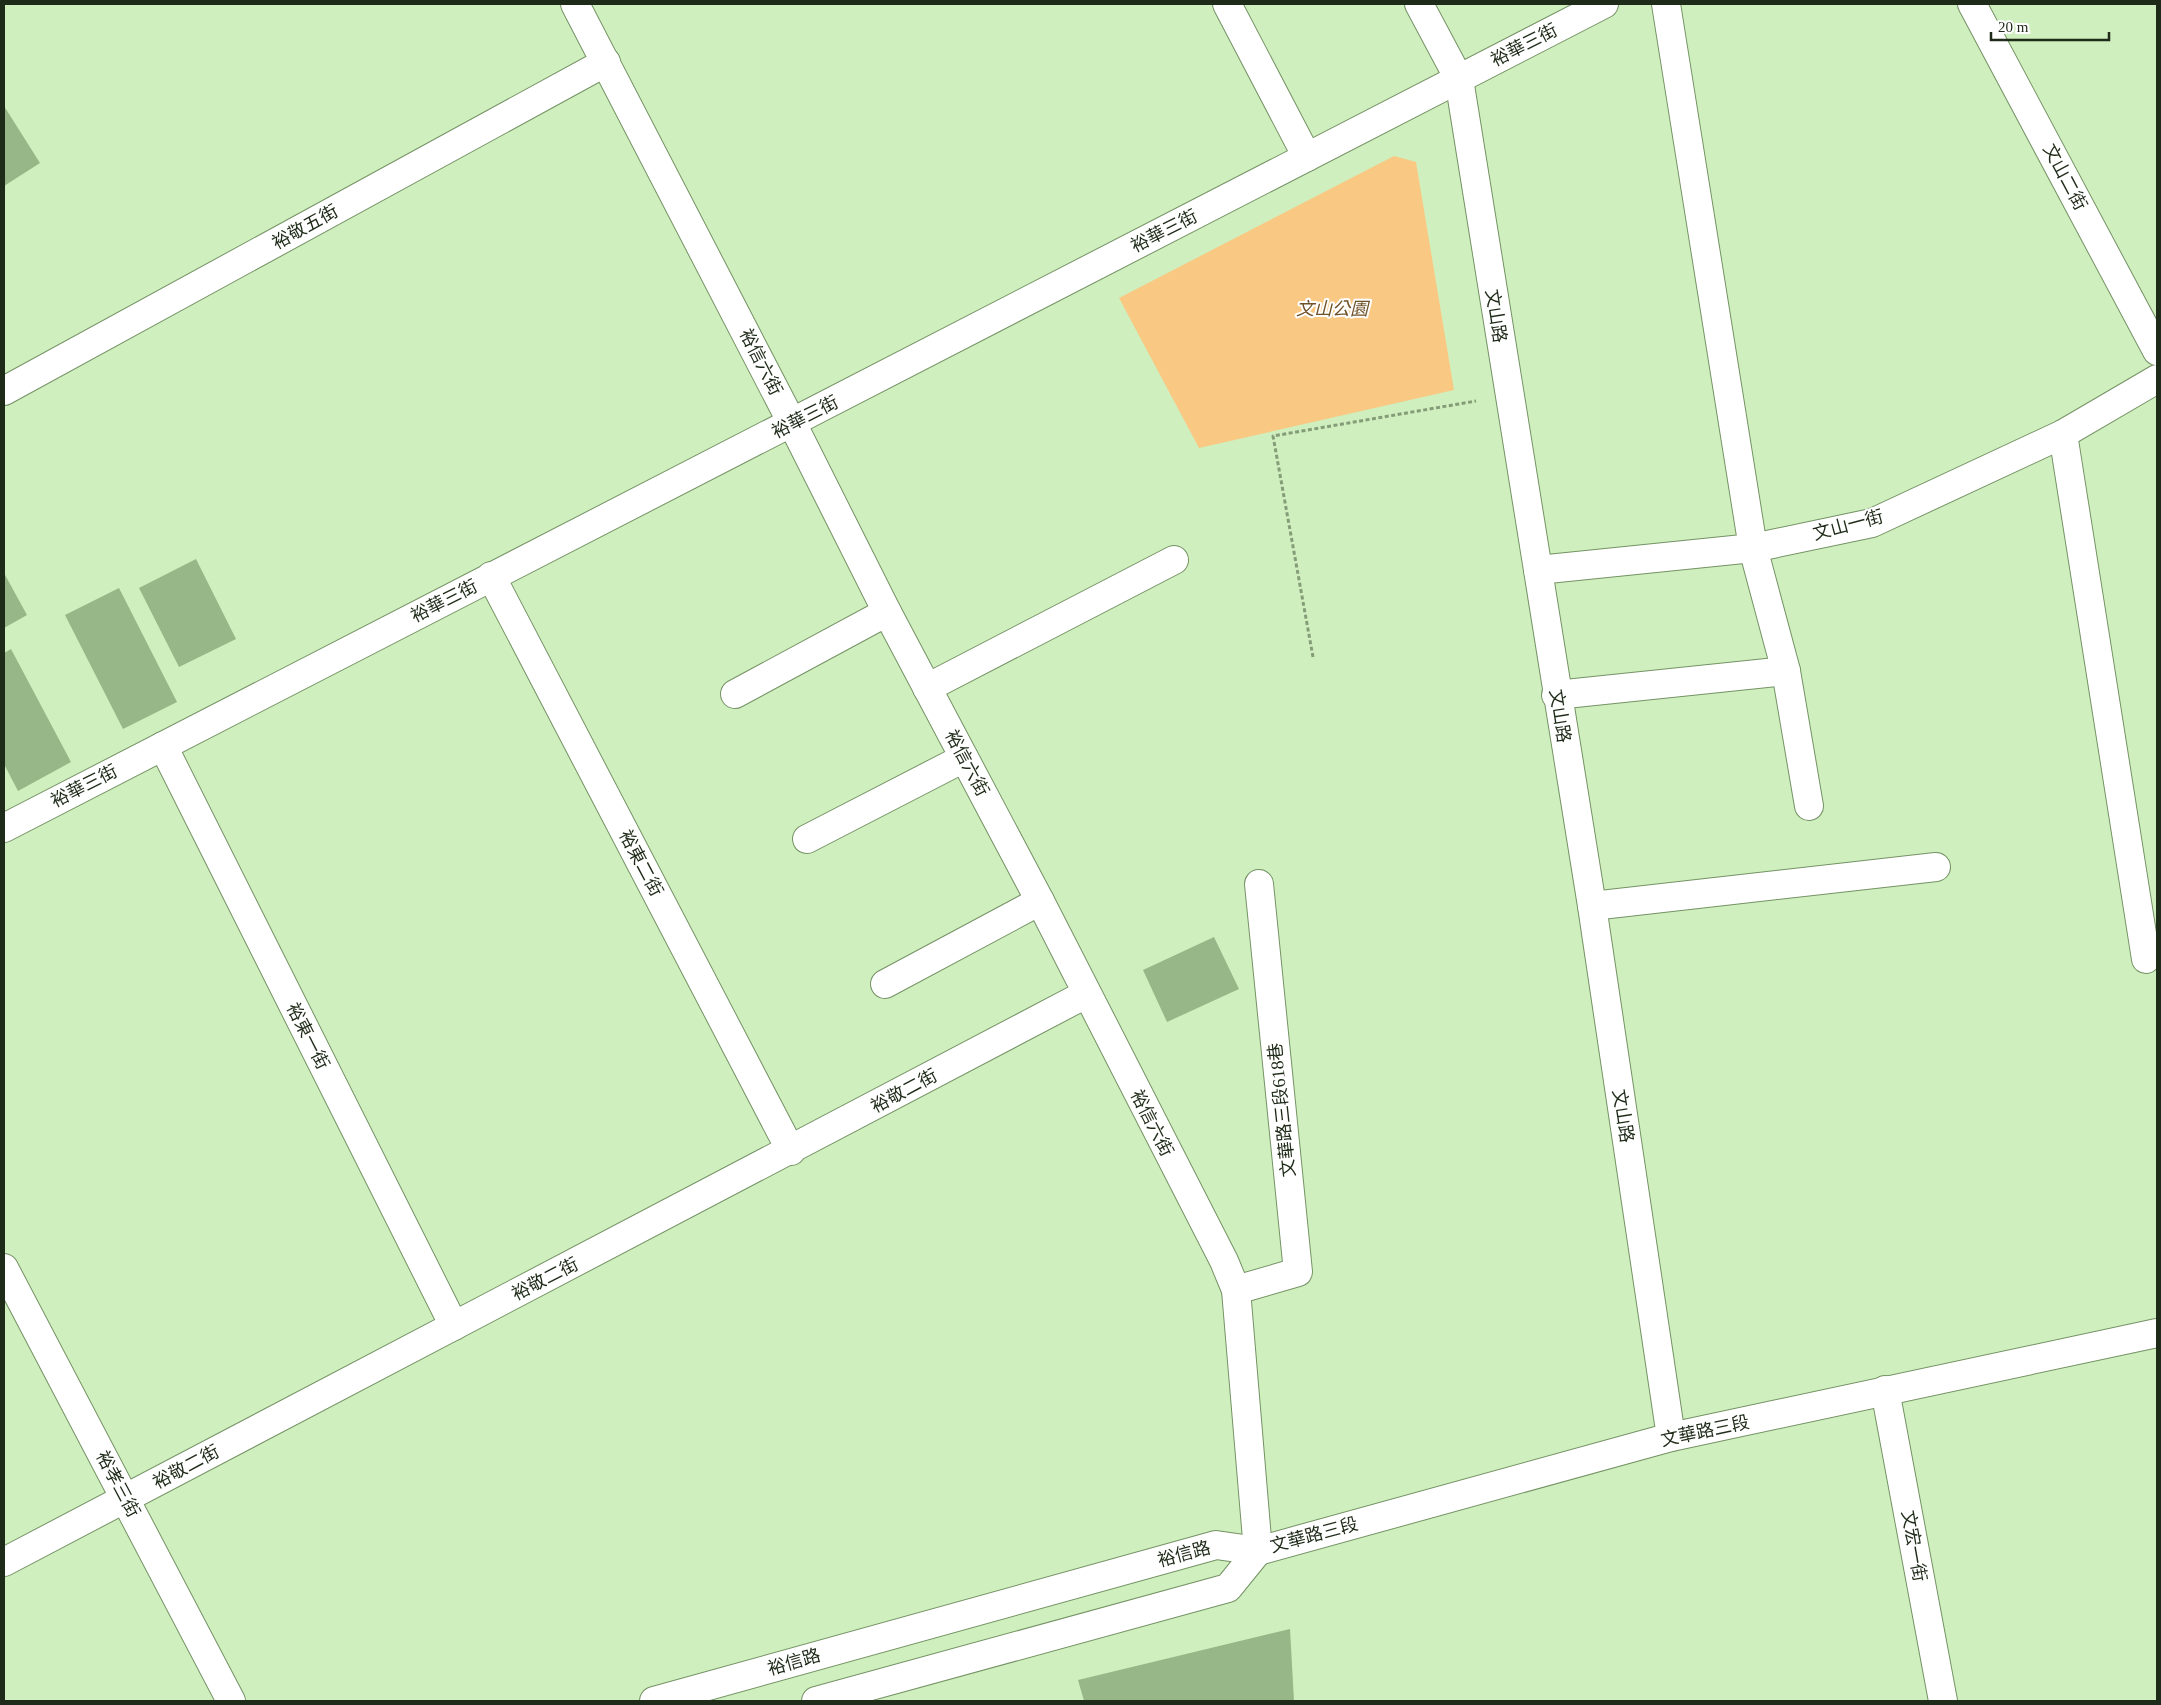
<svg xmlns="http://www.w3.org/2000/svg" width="2161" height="1705" font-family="'Times New Roman','Noto Sans TC',serif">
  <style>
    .green { fill: #f9c883 }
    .building { fill: #98b788 }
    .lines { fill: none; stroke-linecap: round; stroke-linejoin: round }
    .minor-casing { stroke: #759265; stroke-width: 30 }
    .path { stroke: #859c78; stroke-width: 3; stroke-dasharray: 4 2.5; stroke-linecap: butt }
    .minor { stroke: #fff; stroke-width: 28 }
    .labels { text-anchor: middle; stroke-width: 4; stroke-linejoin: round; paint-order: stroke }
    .street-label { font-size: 18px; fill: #1f2b19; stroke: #fff }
    .park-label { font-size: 18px; font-style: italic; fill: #6e5229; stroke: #fff }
  </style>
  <rect width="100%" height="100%" fill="#cfefbe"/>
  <polygon class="green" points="1394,156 1416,162 1454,390 1199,448 1119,298"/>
  <g class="building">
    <polygon points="4,106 40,163 4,186"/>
    <polygon points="196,559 236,639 179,667 139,588"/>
    <polygon points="4,573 27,615 4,628"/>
    <polygon points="119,588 177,702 123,729 65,615"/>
    <polygon points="11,649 71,762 18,791 4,764 4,653"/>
    <polygon points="1214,937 1239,989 1167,1022 1143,970"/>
    <polygon points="1290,1629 1294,1701 1084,1701 1078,1680"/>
  </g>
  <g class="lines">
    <g class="minor-casing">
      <g id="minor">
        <polyline points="575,4 792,423 887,612 1040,901 1224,1261 1236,1290 1258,1551"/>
        <polyline points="1227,4 1307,157"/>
        <polyline points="1419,4 1459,79 1592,906 1671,1437"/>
        <polyline points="1666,4 1753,548 1786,671 1809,806"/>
        <polyline points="1972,4 2157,351"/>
        <polyline points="4,391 606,62"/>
        <polyline points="2063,434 2146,959"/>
        <polyline points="1538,570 1753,548 1872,523 2063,434 2157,379"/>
        <polyline points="491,576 791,1151"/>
        <polyline points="927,688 1174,560"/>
        <polyline points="735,694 887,612"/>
        <polyline points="1556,695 1786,671"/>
        <polyline points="163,746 454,1326"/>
        <polyline points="4,828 1604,4"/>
        <polyline points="807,839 964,758"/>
        <polyline points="1592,906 1936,867"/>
        <polyline points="885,984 1040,901"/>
        <polyline points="4,1268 231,1701"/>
        <polyline points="1236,1290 1298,1272 1259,884"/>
        <polyline points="1885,1390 1943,1701"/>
        <polyline points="4,1562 1086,994"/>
        <polyline points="654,1701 1216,1545 1258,1551 1671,1437 2157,1333"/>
        <polyline points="816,1701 1228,1588 1258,1551"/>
      </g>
    </g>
    <polyline class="path" points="1313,657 1273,436 1476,401"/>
    <use href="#minor" class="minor"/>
  </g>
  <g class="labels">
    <g class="street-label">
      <text transform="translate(1524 45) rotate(-27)" y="6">裕華三街</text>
      <text transform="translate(2065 177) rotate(62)" y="6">文山二街</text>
      <text transform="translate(305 227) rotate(-29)" y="6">裕敬五街</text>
      <text transform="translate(1164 231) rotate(-27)" y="6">裕華三街</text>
      <text transform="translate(1496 316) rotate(81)" y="6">文山路</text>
      <text transform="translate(761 362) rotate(63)" y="6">裕信六街</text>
      <text transform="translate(805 417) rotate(-27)" y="6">裕華三街</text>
      <text transform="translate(1848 525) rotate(-15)" y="6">文山一街</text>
      <text transform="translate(444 601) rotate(-27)" y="6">裕華三街</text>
      <text transform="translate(1560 716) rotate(81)" y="6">文山路</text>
      <text transform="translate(967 763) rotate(62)" y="6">裕信六街</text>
      <text transform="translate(84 786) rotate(-27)" y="6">裕華三街</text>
      <text transform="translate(641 863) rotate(62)" y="6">裕東二街</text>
      <text transform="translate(308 1036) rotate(63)" y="6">裕東一街</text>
      <text transform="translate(904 1091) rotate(-28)" y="6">裕敬二街</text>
      <text transform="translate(1282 1110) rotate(-96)" y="6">文華路三段618巷</text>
      <text transform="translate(1623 1116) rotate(81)" y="6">文山路</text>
      <text transform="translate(1152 1123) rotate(63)" y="6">裕信六街</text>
      <text transform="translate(545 1279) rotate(-27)" y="6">裕敬二街</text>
      <text transform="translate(1705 1431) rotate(-12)" y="6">文華路三段</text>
      <text transform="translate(186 1467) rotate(-28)" y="6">裕敬二街</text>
      <text transform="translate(118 1484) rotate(62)" y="6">裕孝三街</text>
      <text transform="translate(1314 1535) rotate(-15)" y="6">文華路三段</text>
      <text transform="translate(1914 1546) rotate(80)" y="6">文宏一街</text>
      <text transform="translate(1184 1554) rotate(-15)" y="6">裕信路</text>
      <text transform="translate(794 1662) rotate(-16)" y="6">裕信路</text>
    </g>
    <g class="park-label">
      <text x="1332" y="315">文山公園</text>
    </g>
  </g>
  <rect width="2161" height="1705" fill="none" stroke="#1f2b19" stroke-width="10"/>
  <path d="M1991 32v8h118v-8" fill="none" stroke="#1f2b19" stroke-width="2.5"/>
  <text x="1998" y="32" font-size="15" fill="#1f2b19" stroke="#ffffff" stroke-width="4" paint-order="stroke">20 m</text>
</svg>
